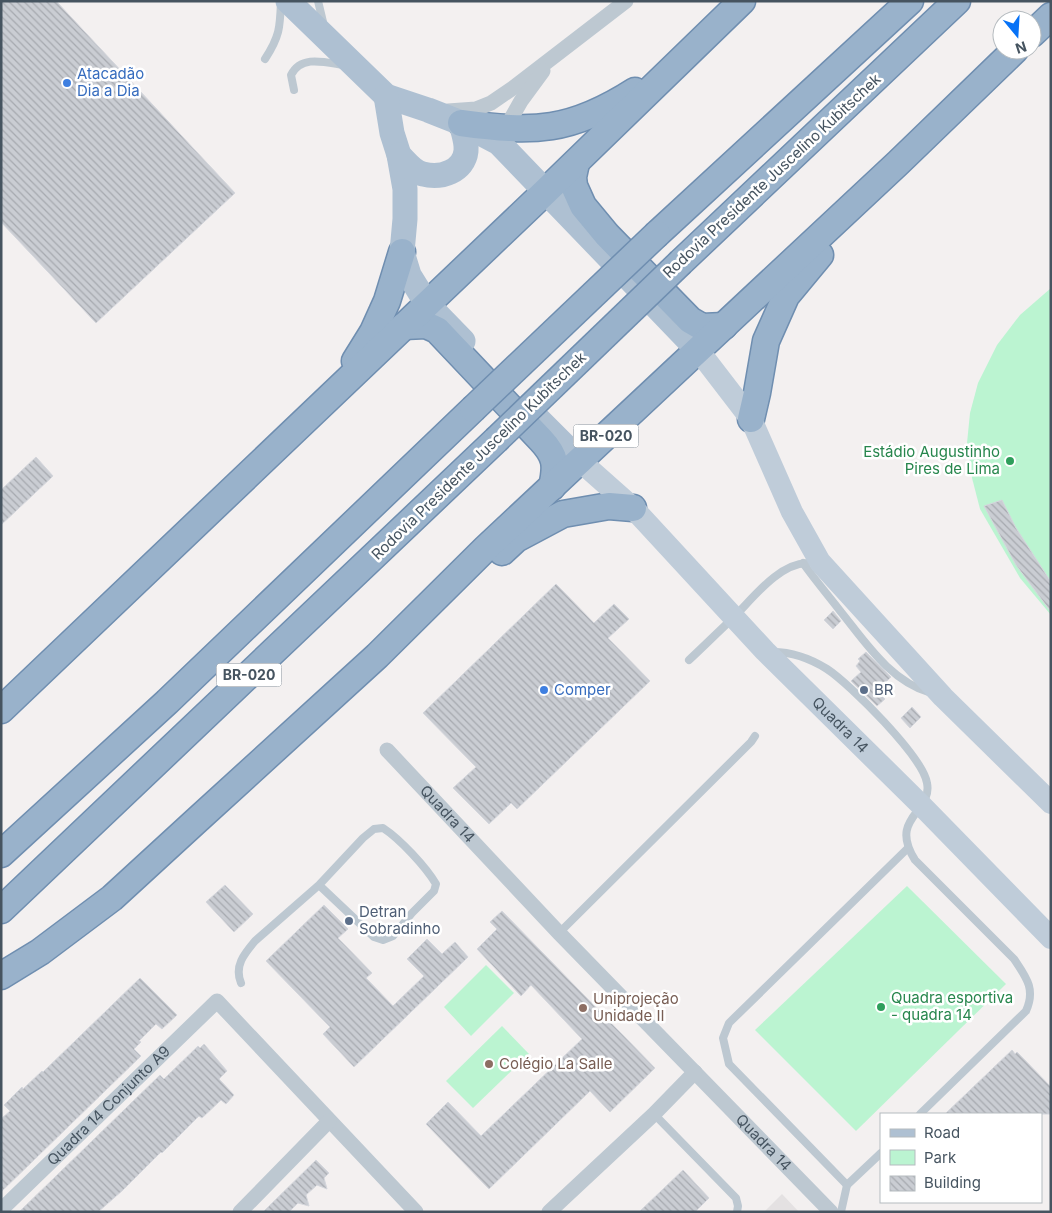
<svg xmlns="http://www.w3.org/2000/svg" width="1052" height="1213" font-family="Inter,sans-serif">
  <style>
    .education { fill: #e4e1e2 }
    .green { fill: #bbf4d1 }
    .building { fill: url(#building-back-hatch); stroke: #d4d6dc }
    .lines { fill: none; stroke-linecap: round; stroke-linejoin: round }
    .trunk-casing { stroke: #6f8eb0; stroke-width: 29 }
    .service { stroke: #bdc8d1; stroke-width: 8 }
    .minor { stroke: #bdc8d1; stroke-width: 15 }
    .secondary { stroke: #bfccd9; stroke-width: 22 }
    .primary { stroke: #aec0d2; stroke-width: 25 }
    .trunk { stroke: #99b2cb; stroke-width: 26 }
    .trunk-bridge-casing { stroke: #6f8eb0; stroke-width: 29; stroke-linecap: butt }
    .trunk-bridge { stroke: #99b2cb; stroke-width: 26 }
    .shop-dot { fill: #3f7fe0; stroke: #fff; stroke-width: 2 }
    .leisure-dot { fill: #2e9e5b; stroke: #fff; stroke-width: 2 }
    .service-dot { fill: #5c6f8a; stroke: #fff; stroke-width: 2 }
    .education-dot { fill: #8d6e63; stroke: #fff; stroke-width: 2 }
    .labels { text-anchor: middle; stroke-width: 5; stroke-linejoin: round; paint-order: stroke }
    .shield { fill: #fff; stroke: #7e8790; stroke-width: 1 }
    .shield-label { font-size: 14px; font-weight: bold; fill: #465460 }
    .shop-label { font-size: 15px; fill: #366cbe; stroke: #fff; text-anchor: start }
    .street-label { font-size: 15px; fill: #465460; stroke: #fff }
    .leisure-label { font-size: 15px; fill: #27864d; stroke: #fff; text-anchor: end }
    .service-label { font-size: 15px; fill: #4e5e75; stroke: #fff; text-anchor: start }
    .education-label { font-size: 15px; fill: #785e54; stroke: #fff; text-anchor: start }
  </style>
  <defs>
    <pattern id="building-back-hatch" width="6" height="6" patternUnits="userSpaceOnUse" patternTransform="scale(1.25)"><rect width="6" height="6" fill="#cacdd3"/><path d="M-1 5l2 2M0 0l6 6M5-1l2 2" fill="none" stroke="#a6a9af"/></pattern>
  </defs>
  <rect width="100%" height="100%" fill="#f3f0f0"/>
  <polygon class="education" points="782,1194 799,1212 764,1212"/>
  <g class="green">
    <polygon points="1051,288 1051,615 1020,578 980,509 972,478 967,443 970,413 978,383 997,345 1020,315"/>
    <polygon points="907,886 1006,984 856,1131 755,1030"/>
    <polygon points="486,965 514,993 471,1036 444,1007"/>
    <polygon points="502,1026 529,1054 473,1108 446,1081"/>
  </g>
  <g class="building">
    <polygon points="1,1 56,1 235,193 96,323 1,222"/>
    <polygon points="36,457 53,476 1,525 1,490"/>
    <polygon points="1002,500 1016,528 1051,582 1051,612 1016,565 984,506"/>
    <polygon points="556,584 594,623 614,604 629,619 608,638 650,681 517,809 511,803 489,824 453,788 476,767 423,713"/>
    <polygon points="833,611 841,621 833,629 824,620"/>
    <polygon points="866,652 891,677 877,691 885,699 877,706 851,681 861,672 856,666 860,661 858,659"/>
    <polygon points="912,707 921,717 910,728 901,718"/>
    <polygon points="225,885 253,914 234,932 206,902"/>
    <polygon points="324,905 348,929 338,938 372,973 366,978 393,1006 424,976 407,959 427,939 442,954 455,942 468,957 354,1067 323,1034 330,1027 266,961"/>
    <polygon points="502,911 655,1068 610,1112 590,1091 489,1189 426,1124 448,1102 481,1136 582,1039 531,985 521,996 477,949 497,929 490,922"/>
    <polygon points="140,978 177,1015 162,1029 156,1024 139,1041 141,1042 134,1049 141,1056 1,1192 1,1119 10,1111 4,1105 22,1087 23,1089 42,1071 43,1072"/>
    <polygon points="204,1044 227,1071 219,1079 234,1095 226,1104 221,1100 202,1118 199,1116 162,1153 161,1152 123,1190 98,1212 19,1212 160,1075 164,1079 198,1046 200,1048"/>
    <polygon points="1012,1050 1015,1054 1017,1052 1051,1087 1051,1114 945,1114"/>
    <polygon points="316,1160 329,1173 324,1178 327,1189 317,1185 306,1195 309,1206 298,1203 289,1212 263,1212"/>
    <polygon points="683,1170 709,1198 695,1212 639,1212"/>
  </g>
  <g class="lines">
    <g class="trunk-casing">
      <g id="trunk">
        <polyline points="1032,34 1051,16"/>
        <path d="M461,123C534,133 571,132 635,91"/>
        <polyline points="576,163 573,177 574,186 583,206 607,235 690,320 702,327 724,326"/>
        <polyline points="657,234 910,1"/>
        <polyline points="681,262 957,1"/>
        <path d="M404,326L426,325L437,330L541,440C556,456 557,465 552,487"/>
        <polyline points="355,361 373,332 387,301 402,252"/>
        <polyline points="751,419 757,393 766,341 786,296 820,255"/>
        <polyline points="502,552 516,539 563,514 609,506 633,508"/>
        <polyline points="1,710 545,192 742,1"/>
        <polyline points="1,854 167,702 473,409"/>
        <polyline points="1,910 496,440"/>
        <polyline points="1,976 40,952 112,898 196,821 377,656 486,548 898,163 1015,50"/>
      </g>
    </g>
    <g class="service">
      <polyline points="318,1 324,26"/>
      <path d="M265,59C280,36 280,27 281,1"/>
      <path d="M294,90L291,75C301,55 324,62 343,65"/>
      <path d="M803,563C815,580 828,595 841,612C866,643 890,681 931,693"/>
      <path d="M773,652C792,652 811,659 827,669C850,684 923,757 927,783C933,813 888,817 915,860L1014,959C1026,977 1036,989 1026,1011L920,1114"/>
      <path d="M689,660C703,647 717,633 731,620C751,601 777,564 807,563"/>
      <polyline points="559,933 751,742 755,736"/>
      <path d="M241,983C234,966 244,954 255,941L319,885L363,838L374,829L383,828C400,839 426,867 436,884L434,891L412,913L393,936L383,940L374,937L319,885"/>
      <polyline points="654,1114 736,1198 738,1206 737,1212"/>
      <polyline points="881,1153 847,1185 729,1064 723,1038 729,1023 908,848"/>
      <polyline points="841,1212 847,1185"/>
    </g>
    <g class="minor">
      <polyline points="448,111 476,109 491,103 513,88 626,1"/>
      <polyline points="504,131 521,101 543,71"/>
      <path id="s1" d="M387,750L559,933L831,1212"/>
      <path id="s2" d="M1,1210L217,1001L416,1212"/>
      <polyline points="240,1212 329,1121"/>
      <polyline points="549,1212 654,1114 695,1072"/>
    </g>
    <g class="secondary">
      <polyline points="698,350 751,419 792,512 820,562 943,697 1051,803"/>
      <path id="s3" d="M580,461L633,508L765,651L921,805L1051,938"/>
    </g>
    <g class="primary">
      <polyline points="288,1 386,96 428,110 461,123 499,143 698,350"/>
      <polyline points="386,96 392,133 399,155 405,189 405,219 402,252 409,275 427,304 463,341"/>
      <path d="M399,155C406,162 413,172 423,174C441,179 464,171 466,151C467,142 463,132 461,123"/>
      <polyline points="532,413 580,461"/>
    </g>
    <use href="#trunk" class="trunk"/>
    <g class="trunk-bridge-casing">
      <g id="trunk-bridge">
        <polyline points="473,409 657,234"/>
        <polyline points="496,440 681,262"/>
      </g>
    </g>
    <use href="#trunk-bridge" class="trunk-bridge"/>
  </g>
  <g class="shop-dot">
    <circle cx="67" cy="83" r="5"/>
    <circle cx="544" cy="690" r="5"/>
  </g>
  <g class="leisure-dot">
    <circle cx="1010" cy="461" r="5"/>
    <circle cx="881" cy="1007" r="5"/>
  </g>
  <g class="service-dot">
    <circle cx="864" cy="690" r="5"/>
    <circle cx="349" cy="921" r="5"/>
  </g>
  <g class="education-dot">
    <circle cx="583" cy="1008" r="5"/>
    <circle cx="489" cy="1064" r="5"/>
  </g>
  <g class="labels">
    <g class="shield">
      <rect x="573.5" y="424.5" width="65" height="23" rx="4"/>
      <rect x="216.5" y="663.5" width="65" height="23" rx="4"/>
    </g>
    <g class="shield-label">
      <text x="606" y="441">BR-020</text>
      <text x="249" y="680">BR-020</text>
    </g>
    <g class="shop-label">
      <text x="77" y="79">Atacadão<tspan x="77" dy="17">Dia a Dia</tspan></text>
      <text x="554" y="695">Comper</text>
    </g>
    <g class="street-label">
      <text transform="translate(772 176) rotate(-43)" y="5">Rodovia Presidente Juscelino Kubitschek</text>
      <text transform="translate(479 456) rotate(-44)" y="5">Rodovia Presidente Juscelino Kubitschek</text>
      <text dy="5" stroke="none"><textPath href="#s3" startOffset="371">Quadra 14</textPath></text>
      <text dy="5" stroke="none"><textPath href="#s1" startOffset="88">Quadra 14</textPath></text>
      <text dy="5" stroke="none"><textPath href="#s2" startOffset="150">Quadra 14 Conjunto A9</textPath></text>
      <text dy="5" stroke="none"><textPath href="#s1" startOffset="544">Quadra 14</textPath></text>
    </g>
    <g class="leisure-label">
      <text x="1000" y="457">Estádio Augustinho<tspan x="1000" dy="17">Pires de Lima</tspan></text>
      <text x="891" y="1003" text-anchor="start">Quadra esportiva<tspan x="891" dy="17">- quadra 14</tspan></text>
    </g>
    <g class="service-label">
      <text x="874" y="695">BR</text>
      <text x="359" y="917">Detran<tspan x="359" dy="17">Sobradinho</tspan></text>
    </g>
    <g class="education-label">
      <text x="593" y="1004">Uniprojeção<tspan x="593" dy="17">Unidade II</tspan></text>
      <text x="499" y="1069">Colégio La Salle</text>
    </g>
  </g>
  <rect width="1052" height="1213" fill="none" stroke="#465460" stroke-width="5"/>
  <rect x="880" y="1113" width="162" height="90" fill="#ffffff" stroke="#b5bbbf"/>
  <rect x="890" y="1129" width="25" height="8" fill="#aec0d2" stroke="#b5bbbf"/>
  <text x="924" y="1138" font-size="15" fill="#465460">Road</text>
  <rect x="890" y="1150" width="25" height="15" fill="#bbf4d1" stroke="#b5bbbf"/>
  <text x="924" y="1163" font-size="15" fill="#465460">Park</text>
  <rect x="890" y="1176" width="25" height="15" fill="url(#building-back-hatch)" stroke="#b5bbbf"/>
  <text x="924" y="1188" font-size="15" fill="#465460">Building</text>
  <g transform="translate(1017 35) rotate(162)"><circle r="24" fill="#ffffff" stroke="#b5bbbf"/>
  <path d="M0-4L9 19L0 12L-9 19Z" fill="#0772f6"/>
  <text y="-8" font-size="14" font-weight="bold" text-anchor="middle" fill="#465460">N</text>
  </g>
</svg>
